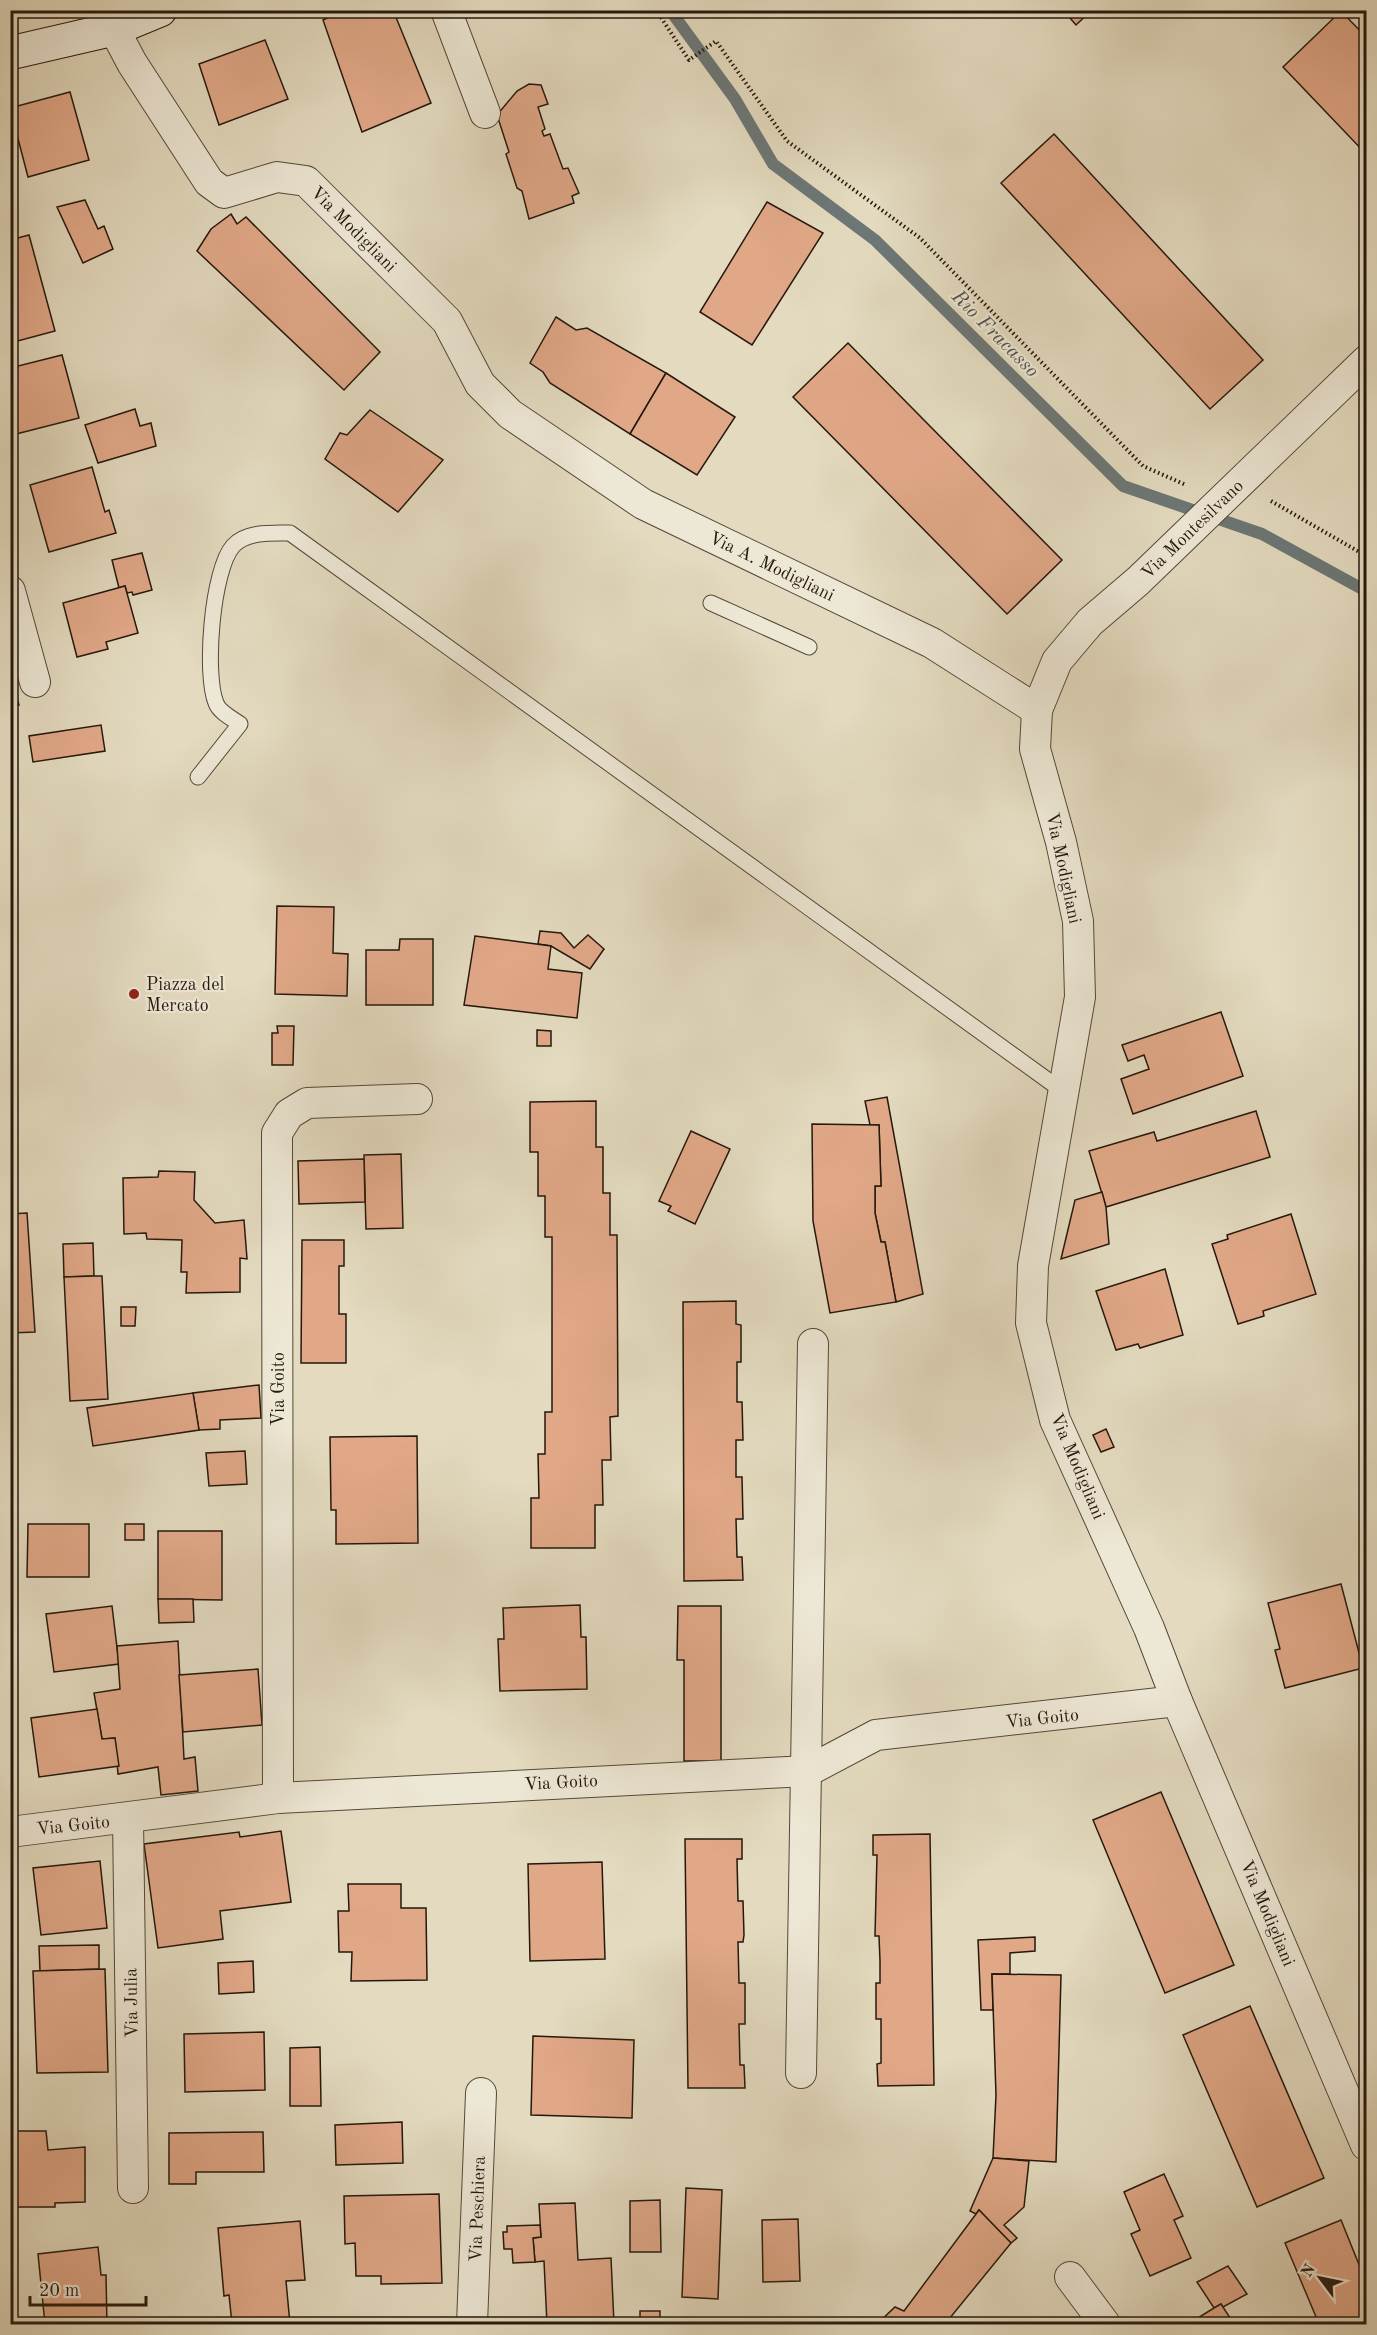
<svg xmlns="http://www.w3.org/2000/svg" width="1377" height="2335" font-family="'Old Standard TT',serif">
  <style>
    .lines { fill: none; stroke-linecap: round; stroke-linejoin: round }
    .stream { stroke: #6c7776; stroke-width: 12 }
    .building { fill: #e1a888; stroke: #25180c; stroke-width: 1.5 }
    .service-casing { stroke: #544839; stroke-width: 17 }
    .minor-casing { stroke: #544839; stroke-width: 32 }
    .secondary-casing { stroke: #25180c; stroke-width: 35 }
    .path { stroke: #25180c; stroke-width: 4; stroke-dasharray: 1.5 3; stroke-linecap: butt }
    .service { stroke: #ede7d5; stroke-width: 15 }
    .minor { stroke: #ede7d5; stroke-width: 30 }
    .secondary { stroke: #ede7d5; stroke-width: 33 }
    .poi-dot { fill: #8f2418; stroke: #ede7d5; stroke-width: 2 }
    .labels { text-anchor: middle; stroke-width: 4.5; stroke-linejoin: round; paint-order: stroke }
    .street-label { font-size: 18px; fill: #25180c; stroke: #ede7d5 }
    .poi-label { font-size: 18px; fill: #25180c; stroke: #ede7d5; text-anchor: start }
    .water-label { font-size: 20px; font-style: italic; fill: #4e504a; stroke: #ede7d5 }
  </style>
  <rect width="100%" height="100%" fill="#e3dabf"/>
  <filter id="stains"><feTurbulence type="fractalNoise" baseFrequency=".00333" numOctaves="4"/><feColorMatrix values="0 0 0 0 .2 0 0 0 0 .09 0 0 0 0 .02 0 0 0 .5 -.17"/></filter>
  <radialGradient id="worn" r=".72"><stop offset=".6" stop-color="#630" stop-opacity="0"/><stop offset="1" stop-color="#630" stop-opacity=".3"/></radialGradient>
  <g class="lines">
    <polyline class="stream" points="670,10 735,99 773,164 875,240 1123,486 1262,534 1366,591"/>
  </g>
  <g class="building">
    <polygon points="344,10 393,10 431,103 362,132 323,20"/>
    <polygon points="1063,10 1092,10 1076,25"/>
    <polygon points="1341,11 1366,37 1366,154 1283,67"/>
    <polygon points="265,40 288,99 219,125 199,64"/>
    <polygon points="529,84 541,85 548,104 538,107 545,129 542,131 544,136 550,134 563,169 568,168 579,193 572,196 574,203 529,219 522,191 517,188 506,154 509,152 497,115 517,91"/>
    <polygon points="70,92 89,160 28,177 10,108"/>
    <polygon points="1054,134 1263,360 1210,409 1001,183"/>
    <polygon points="85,200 98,229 104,226 113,249 83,263 57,207"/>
    <polygon points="767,202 823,233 752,345 700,312"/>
    <polygon points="231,214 237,224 246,217 380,352 344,390 197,251 211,229"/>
    <polygon points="29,235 55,331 10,343 10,240"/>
    <polygon points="556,317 576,330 587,328 666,373 630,434 550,383 543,372 530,363"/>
    <polygon points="848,343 1062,560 1007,614 793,397"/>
    <polygon points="62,355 79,418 16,434 10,411 10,368"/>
    <polygon points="666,373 735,417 697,475 630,434"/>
    <polygon points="135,409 140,426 151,423 156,446 98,463 85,425"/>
    <polygon points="370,410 443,460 398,512 325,459 340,433 347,435"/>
    <polygon points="92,467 105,512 109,510 116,533 49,552 30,485"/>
    <polygon points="142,553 152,590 133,595 132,592 127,593 125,586 119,588 112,560"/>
    <polygon points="125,586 138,633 106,642 108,649 77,657 63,603"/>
    <polygon points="10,674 19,705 10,708"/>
    <polygon points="101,725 105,751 33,762 29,736"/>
    <polygon points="277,906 334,907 333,953 348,954 347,996 275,994"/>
    <polygon points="540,931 561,933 574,948 588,935 604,949 590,969 551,946 538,944"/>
    <polygon points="475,936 551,946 548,969 582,973 577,1018 464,1005"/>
    <polygon points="400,939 433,939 433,1005 366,1005 366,950 399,950"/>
    <polygon points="1221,1012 1243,1076 1133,1114 1121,1079 1149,1069 1144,1055 1128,1061 1122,1045"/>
    <polygon points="277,1026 294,1026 293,1065 272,1065 272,1033 278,1033"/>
    <polygon points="537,1030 551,1031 551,1046 537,1046"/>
    <polygon points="887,1097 923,1294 896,1302 885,1242 881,1242 875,1213 875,1186 881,1186 879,1125 870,1125 865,1101"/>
    <polygon points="596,1101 596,1147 603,1147 603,1193 610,1193 610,1235 617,1235 618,1416 610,1417 611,1460 602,1460 603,1505 595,1505 595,1548 531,1548 531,1498 539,1498 538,1454 545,1454 545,1412 552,1412 552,1237 545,1237 545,1196 538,1196 538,1152 530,1152 530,1102"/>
    <polygon points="1256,1111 1270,1157 1106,1207 1089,1151 1154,1132 1157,1141"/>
    <polygon points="812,1124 879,1125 881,1186 875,1186 875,1213 881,1242 885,1242 896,1302 830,1313 813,1221"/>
    <polygon points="691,1131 730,1149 695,1224 668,1211 671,1206 659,1201"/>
    <polygon points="401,1154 403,1228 366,1229 364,1155"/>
    <polygon points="364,1159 365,1202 299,1204 298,1161"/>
    <polygon points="159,1171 195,1172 194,1200 215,1223 244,1220 247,1259 240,1258 240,1292 186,1293 187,1272 181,1272 182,1240 147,1239 146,1233 124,1234 123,1178 158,1177"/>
    <polygon points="1102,1192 1106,1207 1109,1244 1061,1259 1075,1200"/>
    <polygon points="27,1213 35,1332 10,1333 10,1214"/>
    <polygon points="1291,1214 1316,1294 1263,1311 1264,1316 1238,1324 1212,1244 1228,1239 1227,1235"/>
    <polygon points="302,1240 344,1240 344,1266 339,1266 339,1314 346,1314 346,1363 301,1363"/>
    <polygon points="93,1243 94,1276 64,1277 63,1244"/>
    <polygon points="1165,1269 1183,1335 1140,1348 1138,1344 1116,1350 1096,1291"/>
    <polygon points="94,1276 102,1276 108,1399 70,1401 64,1277"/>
    <polygon points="736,1301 736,1324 741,1325 741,1362 737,1362 737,1402 742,1402 743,1440 736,1440 736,1477 742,1477 743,1519 736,1519 737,1557 742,1557 743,1580 684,1581 683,1302"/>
    <polygon points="121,1307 136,1307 135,1326 121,1326"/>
    <polygon points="259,1385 261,1418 220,1420 220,1429 199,1430 193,1393"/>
    <polygon points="193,1393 199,1430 93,1446 87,1408"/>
    <polygon points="1106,1429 1114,1447 1101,1452 1093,1435"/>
    <polygon points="417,1436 418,1543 336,1544 336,1510 331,1510 330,1437"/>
    <polygon points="245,1451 247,1484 209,1486 206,1453"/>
    <polygon points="28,1524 89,1524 89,1577 27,1577"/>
    <rect x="125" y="1524" width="19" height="16"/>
    <polygon points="158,1531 222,1531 222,1600 158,1599"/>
    <polygon points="1341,1584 1363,1668 1285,1688 1275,1650 1280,1649 1268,1603"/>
    <polygon points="158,1599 193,1599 194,1622 159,1623"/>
    <polygon points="580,1605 581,1637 586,1637 587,1689 500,1691 498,1639 504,1639 503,1608"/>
    <polygon points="112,1606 119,1664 54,1672 46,1614"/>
    <polygon points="678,1606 721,1606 721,1761 684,1761 684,1660 677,1660"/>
    <polygon points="178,1641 184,1759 195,1757 198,1791 161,1795 158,1767 118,1774 115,1738 102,1739 94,1693 120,1689 117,1646"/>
    <polygon points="258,1669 262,1725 183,1732 179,1675"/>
    <polygon points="97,1709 102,1739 115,1738 119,1766 39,1777 31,1718"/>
    <polygon points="1161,1792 1234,1965 1165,1993 1093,1820"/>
    <polygon points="281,1831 291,1902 220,1911 223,1939 158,1948 144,1844 239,1832 240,1837"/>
    <polygon points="930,1834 934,2085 878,2086 877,2064 881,2063 881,2019 876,2019 876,1983 880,1983 880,1961 879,1936 875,1936 877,1855 873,1855 873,1835"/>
    <polygon points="685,1839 742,1839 742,1859 737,1859 738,1901 743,1901 744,1935 743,1942 738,1942 739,1983 745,1983 745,2024 739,2024 740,2065 744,2065 745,2088 688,2088"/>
    <polygon points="100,1861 107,1928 41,1935 33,1868"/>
    <polygon points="602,1862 605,1959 530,1961 528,1864"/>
    <polygon points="348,1884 401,1884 401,1908 426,1908 427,1980 351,1981 352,1952 339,1952 338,1911 349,1911"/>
    <polygon points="1035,1937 1035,1951 1010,1953 1010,1974 992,1974 993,2010 981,2010 978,1940"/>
    <polygon points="99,1945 99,1969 40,1971 39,1946"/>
    <polygon points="253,1961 254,1992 219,1994 218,1963"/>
    <polygon points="105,1969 108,2072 37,2073 33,1971"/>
    <polygon points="992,1974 1061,1975 1056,2162 993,2158 996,2095"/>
    <polygon points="1250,2006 1324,2178 1257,2207 1183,2035"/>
    <polygon points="264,2032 265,2090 185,2092 184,2034"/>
    <polygon points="533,2036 634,2040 632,2118 531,2115"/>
    <polygon points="320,2047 321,2106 290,2106 290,2048"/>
    <polygon points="402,2122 403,2163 336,2165 335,2125"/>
    <polygon points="10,2131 46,2131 48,2150 85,2147 85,2202 55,2203 55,2207 10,2207"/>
    <polygon points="263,2132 264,2172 196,2172 196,2184 169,2184 169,2133"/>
    <polygon points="993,2158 1029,2161 1024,2207 1004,2225 1017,2238 1011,2243 979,2210 976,2214 970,2211"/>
    <polygon points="1164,2174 1183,2216 1174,2220 1191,2258 1150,2276 1131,2234 1140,2230 1124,2192"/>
    <polygon points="686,2188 722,2190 718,2299 682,2297"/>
    <polygon points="439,2194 442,2283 381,2284 381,2276 356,2276 355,2243 345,2244 344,2196"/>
    <polygon points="660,2200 661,2252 630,2252 630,2201"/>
    <polygon points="575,2203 578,2260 611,2258 614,2324 547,2324 544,2261 535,2262 533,2238 541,2237 539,2204"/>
    <polygon points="979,2210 1011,2243 945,2324 877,2324 895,2307 904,2311"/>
    <polygon points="798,2219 800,2281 763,2282 762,2220"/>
    <polygon points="1341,2220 1366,2282 1366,2324 1319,2324 1285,2243"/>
    <polygon points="300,2221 305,2280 286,2281 290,2324 232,2324 229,2295 224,2296 218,2228"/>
    <polygon points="540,2225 541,2237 533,2238 535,2262 513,2263 512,2249 504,2249 503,2232 507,2232 507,2226"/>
    <polygon points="10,2229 16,2261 10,2261"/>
    <polygon points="98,2247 101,2275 106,2275 107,2324 45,2324 38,2254"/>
    <polygon points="1228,2266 1247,2294 1223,2307 1221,2304 1214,2308 1197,2282"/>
    <polygon points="1221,2304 1234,2324 1188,2324 1214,2308"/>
    <rect x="640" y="2311" width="20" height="13"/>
  </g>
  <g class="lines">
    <g class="service-casing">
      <g id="service">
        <polyline points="711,603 809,647"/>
        <path d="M198,777L240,724C233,719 219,712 216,703C204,674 212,570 233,546C246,531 273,533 290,533L1064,1092"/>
      </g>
    </g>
    <g class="minor-casing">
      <g id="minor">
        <polyline points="446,10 485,113"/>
        <polyline points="114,29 132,63 209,182 224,193 277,177 306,181 447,321 480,384 510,414 643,504 932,643 1037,710"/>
        <polyline points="1366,361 1138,581 1090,622 1057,661 1037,710 1035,749 1061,842 1078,921 1080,997 1033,1266 1031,1323 1055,1420 1149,1628 1177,1701 1366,2145"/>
        <polyline points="10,591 35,682"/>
        <polyline points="278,1798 277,1133 289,1114 307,1103 417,1099"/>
        <polyline points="128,1819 133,2188"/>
        <polyline points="10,1832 278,1798 808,1771 876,1735 1177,1701"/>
        <polyline points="801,2073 813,1344"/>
        <polyline points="1070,2277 1105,2324"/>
        <polyline points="472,2324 481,2093"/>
      </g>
    </g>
    <g class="secondary-casing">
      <polyline id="secondary" points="10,53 114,29 160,10"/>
    </g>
    <g class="path">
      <polyline points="656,10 689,60 716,41 787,141 920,238 1143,466 1186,485"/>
      <polyline points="1271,501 1366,556"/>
    </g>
    <use href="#service" class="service"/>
    <use href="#minor" class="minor"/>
    <use href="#secondary" class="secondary"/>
  </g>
  <circle class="poi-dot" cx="134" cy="994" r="6"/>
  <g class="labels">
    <g class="street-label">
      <text transform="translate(354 229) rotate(45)" y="6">Via Modigliani</text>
      <text transform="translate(1192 529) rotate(-44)" y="6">Via Montesilvano</text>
      <text transform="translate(772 566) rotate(26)" y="6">Via A. Modigliani</text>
      <text transform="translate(1064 868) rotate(78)" y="6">Via Modigliani</text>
      <text transform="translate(278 1389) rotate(-90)" y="6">Via Goito</text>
      <text transform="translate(1078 1466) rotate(67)" y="6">Via Modigliani</text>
      <text transform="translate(1042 1718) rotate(-6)" y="6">Via Goito</text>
      <text transform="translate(561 1782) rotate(-3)" y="6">Via Goito</text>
      <text transform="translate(73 1825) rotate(-6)" y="6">Via Goito</text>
      <text transform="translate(1268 1913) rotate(67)" y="6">Via Modigliani</text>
      <text transform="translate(131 2003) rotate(-91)" y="6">Via Julia</text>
      <text transform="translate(477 2209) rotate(-88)" y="6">Via Peschiera</text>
    </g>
    <g class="poi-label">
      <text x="146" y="990">Piazza del<tspan x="146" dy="21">Mercato</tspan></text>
    </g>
    <g class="water-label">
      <text transform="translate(996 333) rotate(45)" y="7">Rio Fracasso</text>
    </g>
  </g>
  <rect width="1377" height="2335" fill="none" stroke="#e3dabf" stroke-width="36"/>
  <rect x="12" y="12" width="1353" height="2311" fill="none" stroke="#25180c" stroke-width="3"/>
  <rect x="18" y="18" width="1341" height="2299" fill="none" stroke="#25180c" stroke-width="1.5"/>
  <g transform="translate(1320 2278) rotate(302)" stroke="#ede7d5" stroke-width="4.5" paint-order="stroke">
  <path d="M0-4.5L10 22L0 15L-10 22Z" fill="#25180c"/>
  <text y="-9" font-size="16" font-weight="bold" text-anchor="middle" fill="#25180c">N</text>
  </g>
  <path d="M30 2296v9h116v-9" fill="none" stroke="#25180c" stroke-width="3"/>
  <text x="39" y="2296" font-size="18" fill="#25180c" stroke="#ede7d5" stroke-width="4.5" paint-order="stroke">20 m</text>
  <rect width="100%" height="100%" filter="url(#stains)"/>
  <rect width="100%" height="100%" fill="url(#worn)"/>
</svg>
